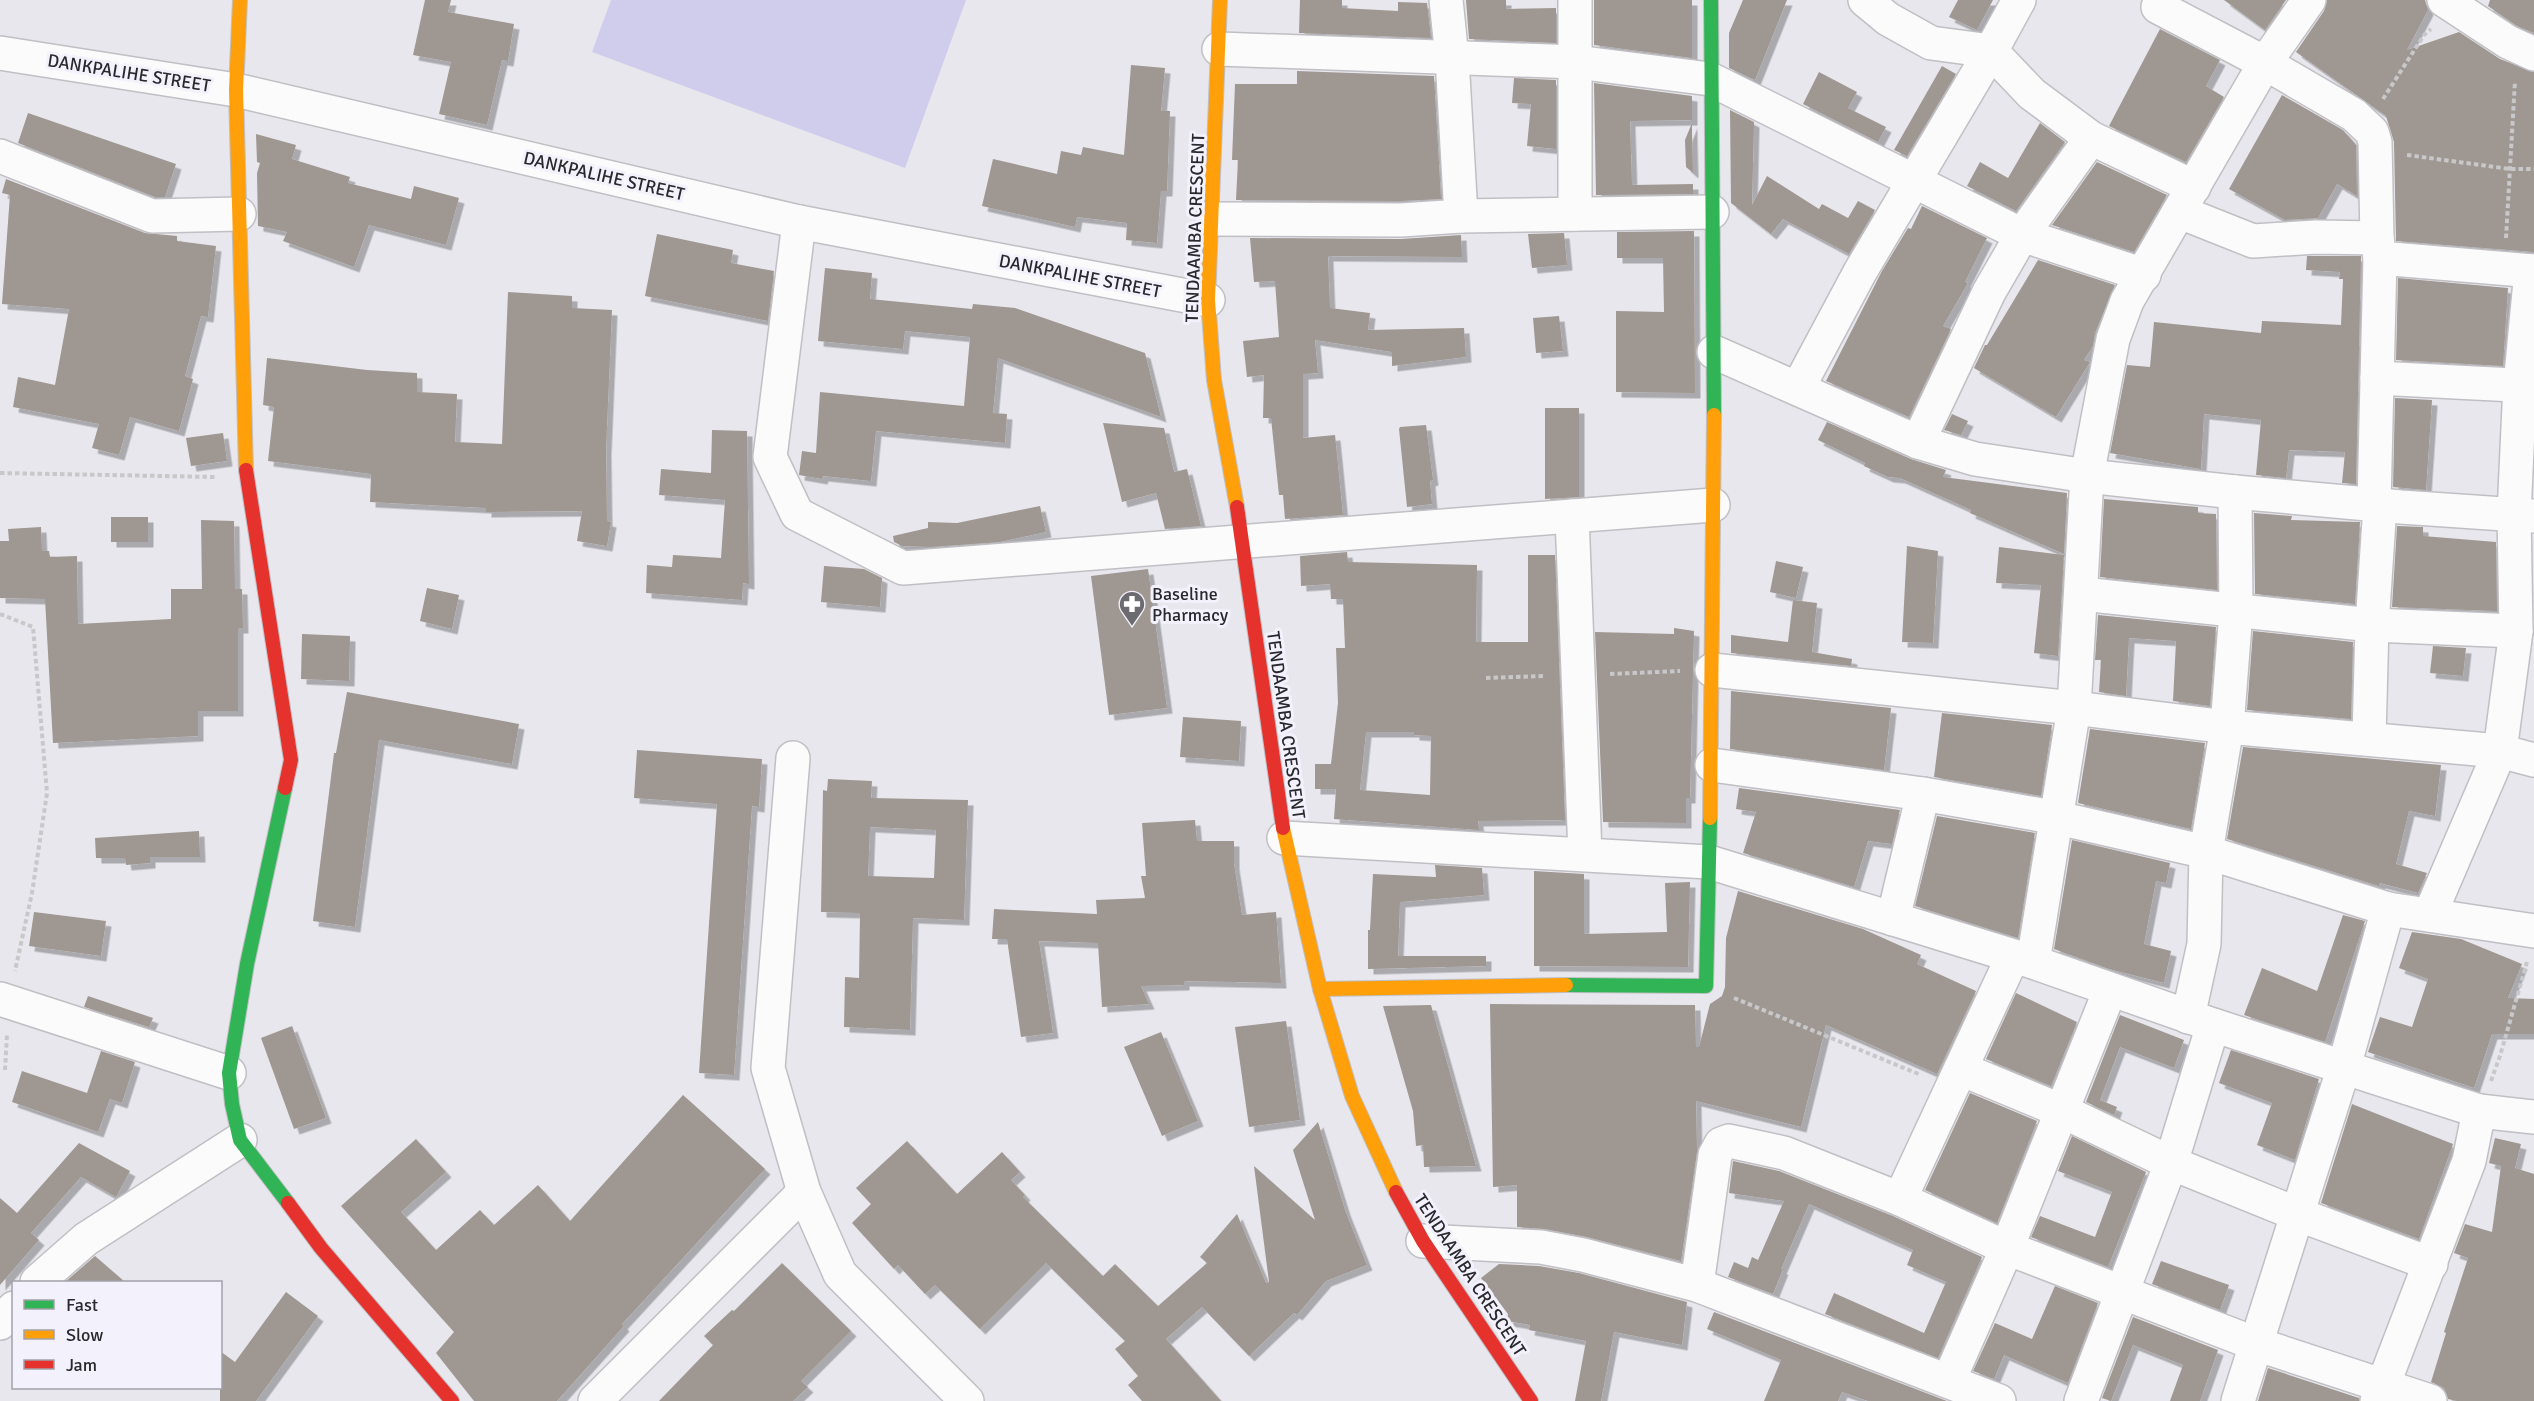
<svg xmlns="http://www.w3.org/2000/svg" width="2534" height="1401" font-family="Signika,sans-serif">
  <style>
    .green { fill: #d0ccec }
    .building { fill: #9f9791; fill-rule: evenodd; filter: url(#shadow) }
    .lines { fill: none; stroke-linecap: round; stroke-linejoin: round }
    .street-casing { stroke: #c0bfc4; stroke-width: 36 }
    .fast-casing { stroke: #c0bfc4; stroke-width: 16 }
    .slow-casing { stroke: #c0bfc4; stroke-width: 16 }
    .jam-casing { stroke: #c0bfc4; stroke-width: 16 }
    .path { stroke: #c8c8ca; stroke-width: 4; stroke-dasharray: 4.5 3; stroke-linecap: butt }
    .street { stroke: #fcfbfc; stroke-width: 33 }
    .fast { stroke: #30b455; stroke-width: 14 }
    .slow { stroke: #ff9f0a; stroke-width: 14 }
    .jam { stroke: #e5322d; stroke-width: 14 }
    .labels { text-anchor: middle; stroke-width: 6; stroke-linejoin: round; paint-order: stroke }
    .street-label { font-size: 18px; fill: #29282c; stroke: #f3f2fc }
    .poi-label { font-size: 18px; fill: #29282c; stroke: #f3f2fc; text-anchor: start }
  </style>
  <defs>
    <filter id="shadow"><feDropShadow dx="5.5" dy="5.5" stdDeviation="0" flood-color="#0004"/></filter>
  </defs>
  <rect width="100%" height="100%" fill="#e8e7ed"/>
  <polygon class="green" points="611,0 966,0 905,168 592,52"/>
  <g class="building">
    <polygon points="425,0 451,0 448,12 514,24 508,61 502,60 487,125 439,114 451,62 413,55"/>
    <polygon points="1300,0 1342,0 1342,8 1398,11 1398,2 1427,3 1431,38 1299,33"/>
    <polygon points="1466,0 1506,0 1506,9 1556,8 1556,43 1469,39"/>
    <polygon points="1594,0 1692,0 1692,58 1594,45"/>
    <polygon points="1743,0 1787,0 1755,80 1729,68 1729,33"/>
    <polygon points="1958,0 1993,0 1977,30 1949,17"/>
    <polygon points="2224,0 2286,0 2265,30"/>
    <polygon points="2327,0 2425,0 2428,10 2407,50 2459,32 2500,59 2534,72 2534,252 2396,241 2394,142 2386,116 2296,52 2324,11"/>
    <polygon points="2490,0 2534,0 2534,33 2517,26 2488,6"/>
    <polygon points="2160,29 2220,60 2206,86 2224,97 2186,162 2109,126"/>
    <polygon points="1131,65 1165,68 1161,111 1170,111 1167,191 1161,191 1157,243 1126,240 1127,223 1077,217 1075,227 982,206 993,159 1057,174 1061,151 1081,155 1083,147 1124,155"/>
    <polygon points="1942,66 1956,74 1907,156 1894,150"/>
    <polygon points="1297,71 1434,76 1441,199 1400,201 1236,200 1238,160 1232,160 1235,84 1297,84"/>
    <polygon points="1819,72 1857,92 1848,108 1886,127 1878,142 1803,104"/>
    <polygon points="1514,78 1556,80 1556,149 1527,146 1531,104 1512,103"/>
    <polygon points="1594,83 1692,96 1692,120 1630,121 1632,185 1693,184 1693,194 1596,195"/>
    <polygon points="2282,95 2343,130 2356,145 2357,196 2337,184 2318,218 2285,220 2229,189"/>
    <polygon points="1730,110 1754,122 1752,205 1767,176 1819,209 1822,204 1848,218 1858,201 1875,210 1849,254 1783,219 1771,234 1731,203"/>
    <polygon points="28,113 176,164 165,197 155,197 18,143"/>
    <polygon points="1692,123 1692,132 1693,173 1686,167 1685,140"/>
    <polygon points="2040,123 2065,142 2016,211 1967,186 1980,162 2008,178"/>
    <polygon points="256,134 296,145 292,159 350,177 348,183 411,199 414,186 459,198 446,245 369,225 354,267 283,241 287,232 258,226 257,173 260,163 257,162"/>
    <polygon points="2097,162 2167,195 2134,252 2052,225"/>
    <polygon points="6,179 145,233 177,236 177,241 216,246 208,317 201,316 185,376 193,379 179,431 130,417 119,455 92,448 99,424 13,407 18,377 55,385 69,309 2,304 10,195 2,193"/>
    <polygon points="1922,206 1987,238 1965,282 1968,283 1943,326 1951,329 1909,417 1826,381 1882,271 1908,228 1911,229"/>
    <polygon points="1694,231 1695,393 1616,392 1616,311 1664,312 1663,258 1617,258 1617,232"/>
    <polygon points="1564,233 1567,265 1532,268 1528,234"/>
    <polygon points="657,234 733,250 731,263 774,271 768,321 645,296"/>
    <polygon points="1461,235 1462,257 1328,256 1330,308 1370,313 1368,330 1464,328 1466,357 1392,366 1392,352 1315,340 1318,373 1303,374 1303,438 1335,435 1343,515 1285,519 1283,495 1279,495 1271,418 1263,418 1264,375 1247,377 1243,341 1279,337 1275,281 1254,282 1250,238 1401,239"/>
    <polygon points="2307,256 2361,256 2356,484 2342,483 2345,452 2289,450 2286,478 2256,475 2261,420 2204,414 2201,469 2110,453 2127,365 2150,367 2154,322 2261,333 2262,321 2341,325 2343,279 2339,279 2340,272 2306,270"/>
    <polygon points="2038,260 2115,285 2095,333 2093,346 2084,360 2090,362 2056,417 1974,368 1985,345 1987,345"/>
    <polygon points="825,268 872,273 870,299 972,309 973,304 1015,308 1145,353 1161,417 998,358 993,413 1007,414 1005,443 876,431 871,481 823,476 822,479 799,475 802,451 816,453 820,392 964,406 970,337 905,331 903,349 818,341"/>
    <polygon points="2398,278 2508,288 2503,366 2396,360"/>
    <polygon points="508,292 572,296 572,308 612,310 606,450 607,521 611,522 607,546 577,541 582,511 486,512 486,508 370,502 371,474 268,461 274,407 263,405 267,358 367,370 417,373 417,392 457,394 455,442 502,444"/>
    <polygon points="1559,316 1563,351 1536,353 1533,318"/>
    <polygon points="2395,398 2432,400 2426,490 2393,487"/>
    <polygon points="1545,408 1579,408 1579,497 1545,499"/>
    <polygon points="1952,414 1968,421 1961,435 1944,430"/>
    <polygon points="1827,422 1911,459 1946,470 1943,477 2067,493 2064,554 1970,513 1971,510 1900,478 1888,477 1864,466 1865,463 1818,440"/>
    <polygon points="1103,423 1164,428 1174,472 1187,469 1201,526 1165,529 1156,493 1122,502"/>
    <polygon points="1426,425 1433,480 1430,481 1432,504 1407,507 1399,429 1400,427"/>
    <polygon points="712,430 747,431 749,584 743,583 742,600 646,593 647,565 672,567 673,555 721,558 725,500 659,495 661,469 711,473"/>
    <polygon points="223,433 227,461 191,466 186,438"/>
    <polygon points="2104,499 2198,507 2198,513 2216,514 2217,590 2100,577"/>
    <polygon points="1040,506 1046,532 1000,542 931,547 902,546 894,542 893,536 928,528 928,522 957,523"/>
    <polygon points="2254,513 2292,516 2291,520 2360,522 2355,604 2255,594"/>
    <rect x="111" y="517" width="37" height="25"/>
    <polygon points="201,520 234,521 235,589 242,589 243,628 238,628 238,711 198,711 198,736 53,743 45,599 0,598 0,541 9,541 8,529 41,527 42,551 49,551 50,557 77,556 78,624 171,619 171,589 202,589"/>
    <polygon points="2397,526 2423,527 2423,536 2496,542 2497,611 2392,607"/>
    <polygon points="1907,546 1938,551 1933,643 1902,642"/>
    <polygon points="1999,547 2064,555 2058,656 2034,653 2041,585 1996,583"/>
    <path d="M1347,552L1348,562L1477,565L1476,642H1528V555H1555L1565,820L1478,821L1479,830L1334,819L1336,789H1315V764H1331L1338,703L1336,648H1345L1343,599H1331L1330,584L1301,586L1300,556ZM1366,732H1414V735L1431,736L1430,795L1360,790Z"/>
    <polygon points="1776,561 1803,567 1796,598 1770,592"/>
    <polygon points="824,566 864,569 882,578 880,607 821,602"/>
    <polygon points="1148,569 1167,708 1109,715 1091,576"/>
    <polygon points="427,588 459,595 452,629 420,621"/>
    <polygon points="1793,600 1817,603 1812,652 1852,659 1851,666 1731,653 1731,635 1788,642"/>
    <polygon points="2098,615 2216,627 2210,706 2173,701 2176,641 2129,638 2126,696 2099,692 2101,660 2095,660"/>
    <polygon points="1674,628 1694,631 1690,798 1686,798 1686,823 1603,822 1595,632 1674,634"/>
    <polygon points="2253,631 2353,642 2351,719 2247,710"/>
    <polygon points="302,634 350,636 349,681 301,679"/>
    <polygon points="2433,646 2466,648 2463,676 2430,673"/>
    <polygon points="1731,691 1891,708 1884,770 1730,749"/>
    <polygon points="347,692 519,724 512,764 379,740 355,927 313,921 334,753 336,753"/>
    <polygon points="1942,713 2052,725 2041,796 1934,777"/>
    <polygon points="1183,717 1241,721 1239,761 1180,757"/>
    <polygon points="2090,729 2205,743 2191,829 2078,803"/>
    <polygon points="2243,747 2441,765 2435,816 2409,811 2396,864 2427,873 2418,893 2380,883 2379,886 2227,839"/>
    <polygon points="637,750 762,759 759,807 752,806 734,1075 699,1073 717,804 634,798"/>
    <path d="M828,779L872,781L871,798L968,800L964,920L913,918L910,1030L844,1027L845,977L859,978L860,916L859,913L821,912L823,790L827,791ZM870,827L936,830L934,878L868,876Z"/>
    <polygon points="1739,788 1900,810 1892,844 1868,841 1854,887 1743,853 1756,812 1736,809"/>
    <polygon points="1937,816 2035,833 2018,938 1915,906"/>
    <polygon points="1195,820 1197,841 1234,841 1234,864 1242,915 1276,912 1281,983 1184,981 1184,985 1141,986 1149,1004 1102,1007 1098,943 1039,941 1053,1033 1021,1037 1007,939 992,939 994,909 1097,914 1096,900 1145,898 1141,876 1146,876 1142,823"/>
    <polygon points="199,831 200,857 150,857 150,863 126,865 125,858 96,858 95,838"/>
    <polygon points="2072,840 2170,863 2166,883 2156,881 2144,944 2171,951 2164,983 2109,969 2054,949"/>
    <polygon points="1435,865 1482,868 1484,895 1400,902 1398,956 1486,956 1486,966 1368,969 1368,930 1370,930 1373,874 1436,877"/>
    <polygon points="1534,871 1584,874 1584,934 1667,932 1665,883 1690,882 1688,967 1534,966"/>
    <polygon points="1738,891 1863,929 1921,955 1917,964 1976,991 1937,1074 1826,1025 1801,1127 1696,1101 1697,1152 1681,1261 1587,1237 1545,1229 1517,1227 1517,1185 1493,1187 1490,1004 1695,1005 1696,1047 1699,1047 1710,1004 1722,996 1725,987 1726,938"/>
    <polygon points="34,912 106,921 101,956 29,946"/>
    <polygon points="2343,915 2365,921 2325,1042 2244,1015 2262,968 2317,991"/>
    <polygon points="2412,932 2461,939 2522,964 2508,998 2534,999 2534,1034 2492,1034 2474,1088 2368,1052 2380,1017 2412,1027 2428,979 2399,968"/>
    <polygon points="2016,993 2077,1022 2051,1086 1986,1059"/>
    <polygon points="88,996 153,1018 149,1027 84,1007"/>
    <polygon points="1431,1005 1476,1166 1424,1167 1423,1145 1416,1146 1413,1111 1383,1006"/>
    <polygon points="2120,1015 2184,1040 2174,1068 2120,1047 2100,1100 2117,1107 2114,1115 2086,1102"/>
    <polygon points="1286,1021 1300,1120 1249,1127 1235,1027"/>
    <polygon points="292,1026 326,1118 294,1129 261,1038"/>
    <polygon points="1161,1032 1198,1121 1162,1136 1124,1047"/>
    <polygon points="2231,1050 2319,1079 2295,1160 2257,1145 2272,1103 2219,1083"/>
    <polygon points="101,1051 135,1062 122,1103 110,1099 98,1132 12,1102 22,1071 87,1093"/>
    <polygon points="1970,1093 2037,1121 1997,1223 1925,1190"/>
    <polygon points="683,1095 765,1169 622,1324 624,1326 557,1401 474,1401 436,1353 454,1332 341,1206 416,1139 446,1172 401,1212 436,1250 480,1210 494,1225 538,1185 570,1221"/>
    <polygon points="2352,1104 2453,1144 2419,1239 2321,1203"/>
    <polygon points="1318,1122 1345,1210 1367,1265 1326,1281 1297,1315 1294,1313 1249,1356 1202,1307 1166,1339 1221,1401 1142,1401 1128,1385 1138,1376 1115,1349 1125,1341 1046,1263 980,1329 935,1285 925,1294 898,1265 894,1269 852,1223 871,1204 856,1188 907,1141 957,1194 1002,1152 1020,1172 1011,1180 1025,1195 1023,1197 1103,1276 1115,1264 1158,1306 1207,1263 1200,1257 1237,1214 1266,1283 1269,1282 1254,1166 1315,1220 1293,1150"/>
    <polygon points="2072,1136 2146,1172 2108,1267 2031,1237 2040,1216 2095,1237 2112,1192 2058,1171"/>
    <polygon points="2495,1138 2521,1144 2515,1168 2534,1174 2534,1401 2457,1401 2448,1399 2444,1388 2431,1382 2446,1333 2444,1332 2468,1258 2454,1253 2465,1224 2492,1232 2501,1166 2489,1163"/>
    <polygon points="79,1143 130,1171 116,1197 81,1177 31,1233 39,1240 0,1285 0,1198 17,1213"/>
    <polygon points="1733,1161 1779,1171 1893,1216 1982,1257 1938,1358 1825,1314 1834,1293 1924,1333 1946,1282 1907,1265 1913,1250 1809,1204 1781,1269 1783,1269 1773,1294 1728,1277 1734,1262 1748,1268 1752,1257 1758,1260 1784,1201 1729,1193"/>
    <polygon points="95,1256 125,1282 65,1282"/>
    <polygon points="2161,1261 2229,1285 2220,1310 2152,1284"/>
    <polygon points="782,1263 851,1331 801,1381 808,1387 793,1401 659,1401 713,1345 704,1336 732,1310 734,1311"/>
    <polygon points="1499,1264 1539,1266 1579,1273 1687,1302 1682,1345 1614,1332 1601,1401 1575,1401 1586,1341 1529,1330 1530,1325 1507,1321 1508,1314 1481,1278"/>
    <polygon points="2055,1286 2098,1303 2068,1383 2004,1355 1994,1379 1973,1371 1995,1323 2032,1339"/>
    <polygon points="286,1292 318,1316 256,1401 220,1401 220,1351 235,1362"/>
    <polygon points="1714,1312 1947,1401 1868,1401 1842,1392 1838,1401 1764,1401 1781,1360 1707,1329"/>
    <polygon points="2133,1317 2218,1350 2200,1401 2170,1401 2183,1365 2133,1345 2111,1401 2102,1398"/>
    <polygon points="2268,1368 2359,1398 2359,1401 2258,1401"/>
  </g>
  <g class="lines">
    <g class="street-casing">
      <g id="street">
        <polyline points="2019,0 1991,51 2032,94 2091,138 2194,187"/>
        <polyline points="2444,0 2508,42 2534,54"/>
        <polyline points="2158,7 2265,63 2354,115 2372,132 2375,142 2377,238 2316,237 2253,241 2180,212"/>
        <polyline points="1219,49 1576,62 1710,79 2022,235 2144,275"/>
        <polyline points="0,53 236,90 799,222 1208,300"/>
        <polyline points="0,156 152,216 239,214"/>
        <polyline points="1575,214 1575,0"/>
        <polyline points="1461,216 1712,212"/>
        <polyline points="1212,219 1401,220 1461,216 1452,58 1446,0"/>
        <polyline points="799,222 770,457 797,514 903,568 1713,505"/>
        <polyline points="2377,238 2380,258 2534,271"/>
        <polyline points="1714,352 1918,442 1975,459 2087,476 2235,492 2401,507 2534,516"/>
        <polyline points="2377,378 2534,386"/>
        <polyline points="1798,388 1860,272 1991,51 1931,43 1888,19 1865,0"/>
        <polyline points="1918,442 1989,292 2022,235 2091,138"/>
        <polyline points="2374,504 2380,258"/>
        <polyline points="1572,516 1585,854"/>
        <polyline points="2082,594 2372,625 2516,631"/>
        <polyline points="1712,670 2074,708 2227,727 2500,751 2534,760"/>
        <polyline points="2369,738 2372,625 2380,505"/>
        <polyline points="793,758 768,1068 804,1192"/>
        <polyline points="1712,765 1923,794 2058,818 2206,852 2388,909 2534,931"/>
        <polyline points="1284,838 1709,862 2033,962 2213,1025 2479,1111 2534,1117"/>
        <polyline points="2430,914 2500,751 2516,631 2514,514 2520,385 2531,271"/>
        <polyline points="1893,919 1923,794"/>
        <polyline points="2033,962 2074,708 2087,476 2113,339 2127,301 2265,63 2309,0"/>
        <polyline points="0,999 229,1073"/>
        <polyline points="2188,1017 2204,944 2206,852 2227,727 2236,611 2235,492"/>
        <polyline points="1961,1069 2062,1111 2171,1163 2297,1214 2431,1264"/>
        <polyline points="1900,1199 2013,956"/>
        <polyline points="1423,1241 1541,1247 1583,1255 1697,1285 1999,1401"/>
        <polyline points="37,1282 86,1239 240,1140"/>
        <polyline points="1697,1285 1715,1155 1721,1144 1729,1141 1784,1153 1900,1199 2007,1248 2256,1344 2430,1401"/>
        <polyline points="0,1323 14,1308"/>
        <polyline points="1949,1380 2007,1248 2110,990"/>
        <polyline points="595,1401 804,1192 840,1274 967,1401"/>
        <polyline points="2081,1401 2171,1163 2213,1025"/>
        <polyline points="2238,1401 2344,1067 2388,909"/>
        <polyline points="2377,1401 2469,1161 2479,1111"/>
      </g>
    </g>
    <g class="fast-casing">
      <g id="fast">
        <polyline points="1711,0 1714,415"/>
        <polyline points="285,788 247,964 229,1073 232,1104 240,1140 288,1203"/>
        <polyline points="1566,985 1706,986 1710,818"/>
      </g>
    </g>
    <g class="slow-casing">
      <g id="slow">
        <polyline points="240,0 236,90 246,470"/>
        <polyline points="1220,0 1208,300 1214,380 1237,507"/>
        <polyline points="1710,818 1714,415"/>
        <polyline points="1283,828 1320,989 1352,1096 1396,1192"/>
        <polyline points="1320,989 1566,985"/>
      </g>
    </g>
    <g class="jam-casing">
      <g id="jam">
        <polyline points="246,470 291,760 285,788"/>
        <polyline points="1237,507 1283,828"/>
        <polyline points="1396,1192 1423,1241 1531,1401"/>
        <polyline points="288,1203 321,1248 452,1401"/>
      </g>
    </g>
    <g class="path">
      <polyline points="2383,99 2424,35 2431,29"/>
      <polyline points="2407,155 2510,169 2534,169"/>
      <polyline points="2506,238 2515,81"/>
      <polyline points="0,473 215,477"/>
      <polyline points="0,614 33,627 47,793 32,893 15,971"/>
      <polyline points="1610,674 1680,671"/>
      <polyline points="1486,678 1546,676"/>
      <polyline points="1734,998 1921,1075"/>
      <polyline points="5,1070 7,1035"/>
      <polyline points="2491,1081 2500,1056 2527,962"/>
    </g>
    <use href="#street" class="street"/>
    <use href="#fast" class="fast"/>
    <use href="#slow" class="slow"/>
    <use href="#jam" class="jam"/>
  </g>
  <defs>
    <g id="pharmacy-pin" transform="scale(1.35)"><path d="M0 17L-7.5 6A9.5 9.5 0 1 1 7.5 6Z" fill="#6c6b70" stroke="#f3f2fc"/><path d="M-2-6h4v4h4v4h-4v4h-4v-4h-4v-4h4Z" fill="#fff"/></g>
  </defs>
  <g fill-rule="evenodd">
    <use href="#pharmacy-pin" x="1132" y="604"/>
  </g>
  <g class="labels">
    <g class="street-label">
      <text transform="translate(129 73) rotate(9)" y="6">DANKPALIHE STREET</text>
      <text transform="translate(604 176) rotate(13)" y="6">DANKPALIHE STREET</text>
      <text transform="translate(1195 228) rotate(-88)" y="6">TENDAAMBA CRESCENT</text>
      <text transform="translate(1080 276) rotate(11)" y="6">DANKPALIHE STREET</text>
      <text transform="translate(1286 725) rotate(82)" y="6">TENDAAMBA CRESCENT</text>
      <text transform="translate(1470 1275) rotate(57)" y="6">TENDAAMBA CRESCENT</text>
    </g>
    <g class="poi-label">
      <text x="1152" y="600">Baseline<tspan x="1152" dy="21">Pharmacy</tspan></text>
    </g>
  </g>
  <rect x="12" y="1281" width="210" height="108" fill="#f3f2fc" stroke="#a2a1a9" stroke-width="1.5"/>
  <rect x="24" y="1300" width="30" height="9" fill="#30b455" stroke="#a2a1a9" stroke-width="1.5"/>
  <text x="66" y="1311" font-size="18" fill="#29282c">Fast</text>
  <rect x="24" y="1330" width="30" height="9" fill="#ff9f0a" stroke="#a2a1a9" stroke-width="1.5"/>
  <text x="66" y="1341" font-size="18" fill="#29282c">Slow</text>
  <rect x="24" y="1360" width="30" height="9" fill="#e5322d" stroke="#a2a1a9" stroke-width="1.5"/>
  <text x="66" y="1371" font-size="18" fill="#29282c">Jam</text>
</svg>
